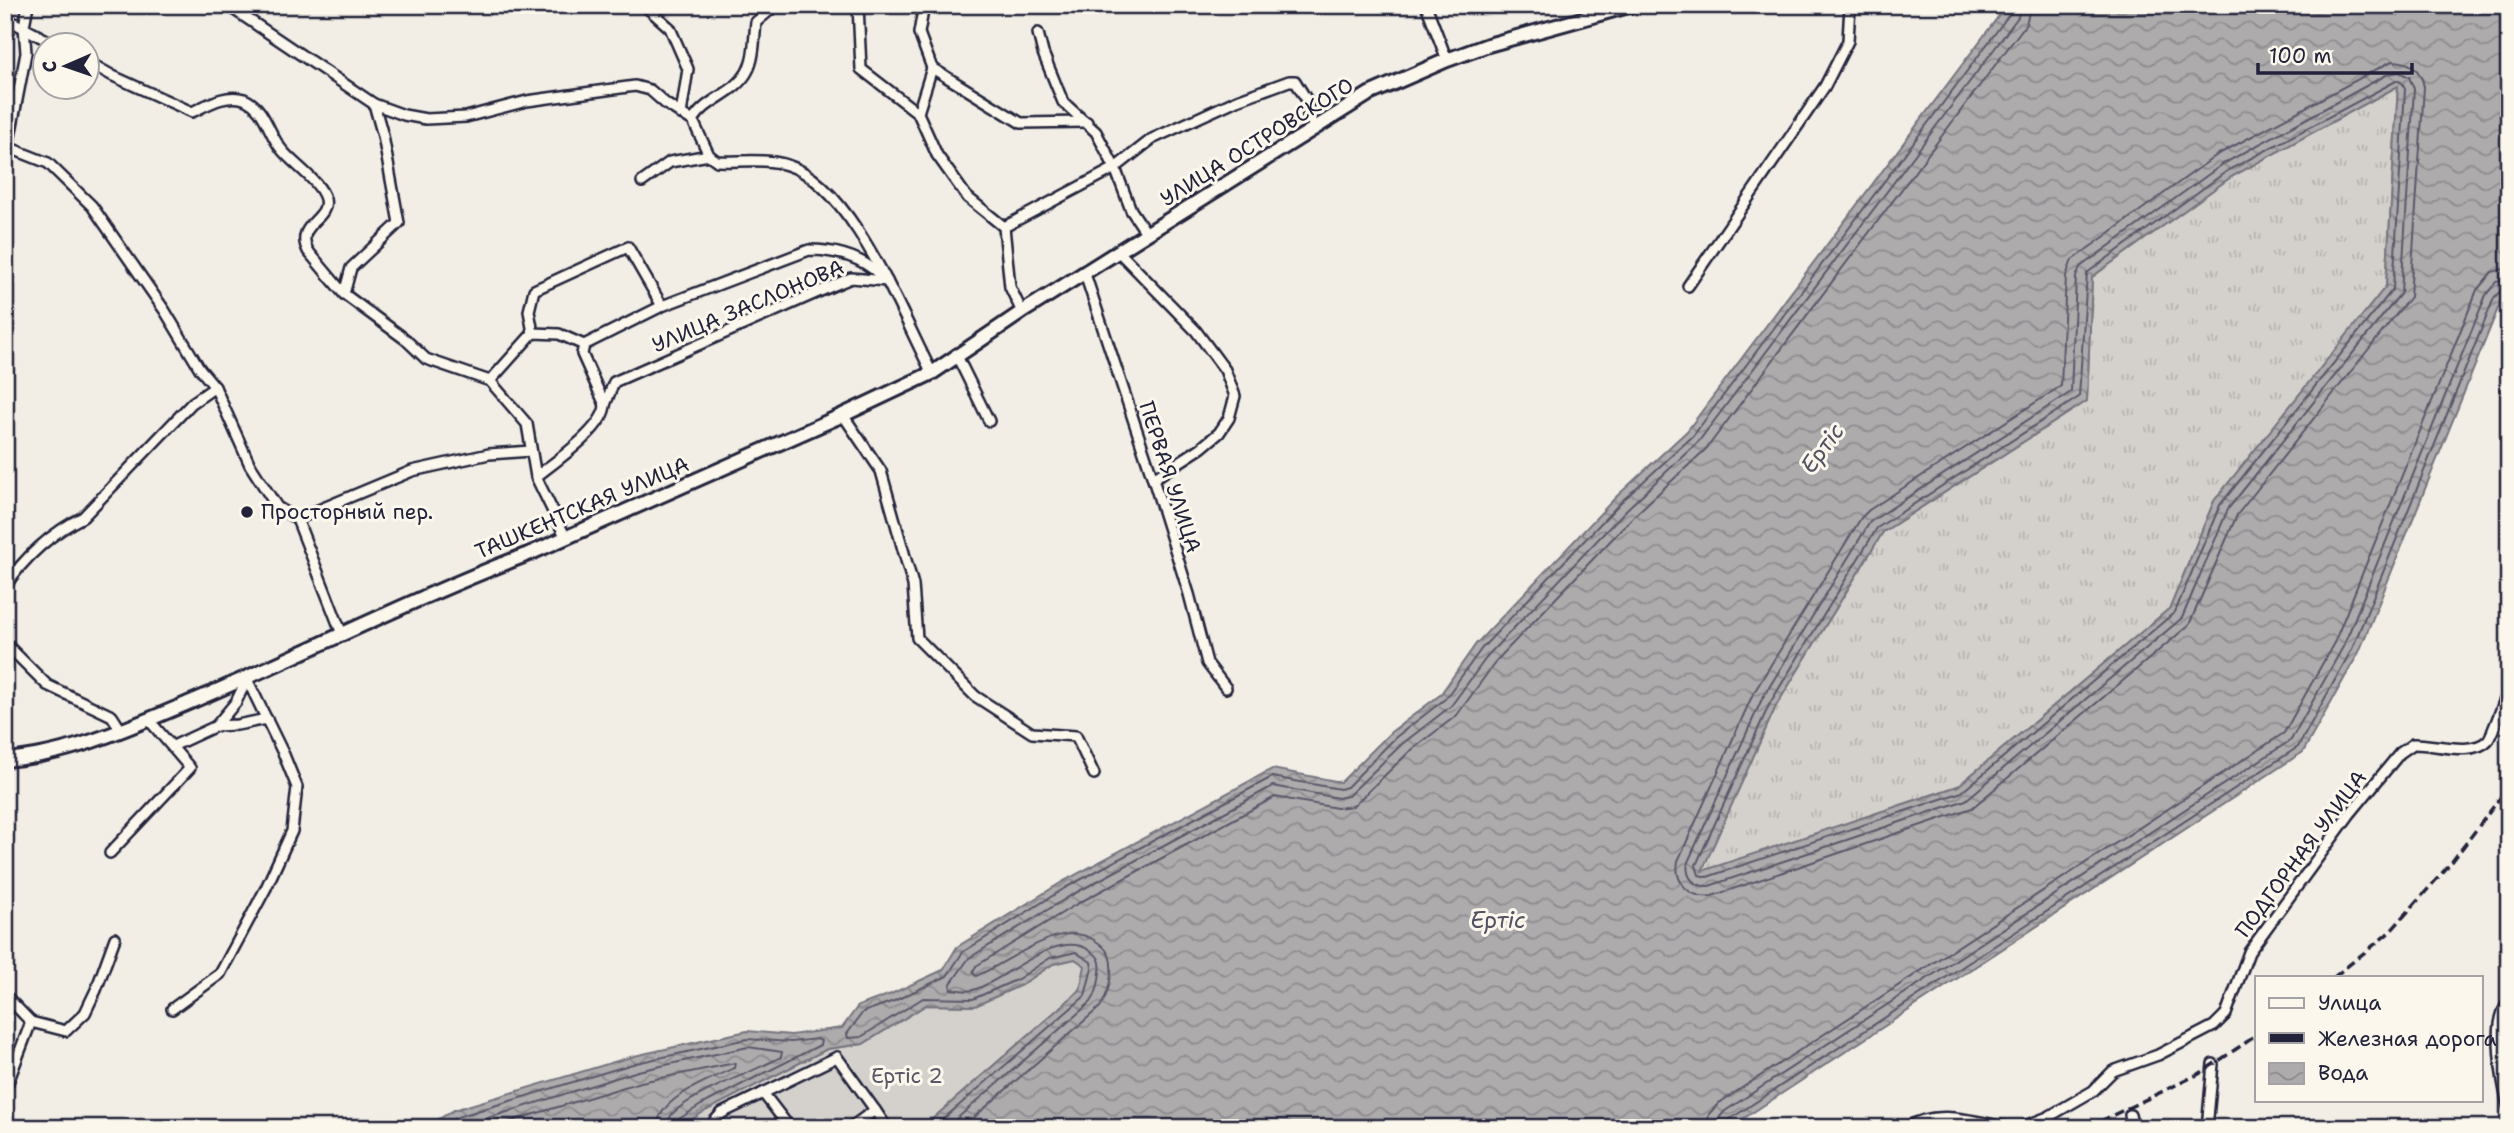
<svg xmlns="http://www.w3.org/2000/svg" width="2514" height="1133" font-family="'Shantell Sans',sans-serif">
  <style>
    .grass { fill: url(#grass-tufts); stroke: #7b7a84; stroke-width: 2 }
    .garden { fill: #d4d1cc; stroke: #7b7a84; stroke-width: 2 }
    .water { fill: url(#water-waves); stroke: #76747f; stroke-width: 2; fill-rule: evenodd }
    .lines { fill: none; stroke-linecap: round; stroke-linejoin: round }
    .shore { stroke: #5a5969; stroke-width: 2 }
    .street-casing { stroke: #22223b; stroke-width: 14 }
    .secondary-casing { stroke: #22223b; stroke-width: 18 }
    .street { stroke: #fbf7ec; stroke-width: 9 }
    .secondary { stroke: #fbf7ec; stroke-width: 12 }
    .rail { stroke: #22223b; stroke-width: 3.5; stroke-dasharray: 10 5; stroke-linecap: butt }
    .poi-dot { fill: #22223b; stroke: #fbf7ec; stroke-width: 2.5 }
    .labels { text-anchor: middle; stroke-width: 6; stroke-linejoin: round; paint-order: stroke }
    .street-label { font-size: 21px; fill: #22223b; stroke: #fbf7ec }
    .poi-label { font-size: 21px; fill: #22223b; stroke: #fbf7ec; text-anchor: start }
    .park-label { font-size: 21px; fill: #575766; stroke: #fbf7ec }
    .water-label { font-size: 23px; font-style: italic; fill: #535263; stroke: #fbf7ec }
  </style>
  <defs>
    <pattern id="grass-tufts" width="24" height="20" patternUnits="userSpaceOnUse" patternTransform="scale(1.75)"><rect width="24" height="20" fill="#d4d1cc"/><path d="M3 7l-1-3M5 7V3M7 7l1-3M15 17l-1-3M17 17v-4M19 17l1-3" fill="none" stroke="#b6b3b0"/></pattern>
    <pattern id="water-waves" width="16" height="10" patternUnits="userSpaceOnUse" patternTransform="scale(1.75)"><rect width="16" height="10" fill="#aeabad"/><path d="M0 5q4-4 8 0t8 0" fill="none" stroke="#8d8b8e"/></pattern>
  </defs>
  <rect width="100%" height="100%" fill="#f2eee5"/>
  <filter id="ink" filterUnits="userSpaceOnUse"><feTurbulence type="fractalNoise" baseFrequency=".0143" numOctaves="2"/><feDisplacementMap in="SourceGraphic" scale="14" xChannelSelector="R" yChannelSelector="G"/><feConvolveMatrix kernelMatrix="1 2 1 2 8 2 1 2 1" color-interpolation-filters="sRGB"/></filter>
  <g filter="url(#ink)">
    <polygon class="grass" points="2398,86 2386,286 2214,501 2170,608 1958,786 1701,872 1776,706 1883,532 2087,401 2092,277 2231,177"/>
    <polygon class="garden" points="1075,959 1086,966 1080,990 922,1128 678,1128 705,1111 827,1049 863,1044 926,1005 975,1006 1021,985 1053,964"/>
    <path class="water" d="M2007,5H2509V291L2501,301L2359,652L2303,752L1729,1128H922L1080,990L1085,966L1075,959L1053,964L1021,985L975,1006L926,1005L863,1044L827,1049L705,1111L678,1128H424L454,1110L634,1056L747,1031L791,1035L842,1028L858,1006L891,994L943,970L957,947L1062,882L1272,769L1341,782L1391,732L1440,695L1476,644L1616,497L1687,431ZM2398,86L2386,286L2214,501L2170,608L1958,786L1702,871L1776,706L1883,532L2087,401L2092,277L2231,177Z"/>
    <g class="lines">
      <g class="shore">
        <path d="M2392,61C2410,61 2421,69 2424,87L2410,297L2237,515L2189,625L1972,808L1712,896C1690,899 1674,883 1678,861L1753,694L1861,518L1869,510L2061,386L2066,276L2072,260L2217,155Z"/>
        <path d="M2399,72L2409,77L2414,89L2401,293L2228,509L2182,618L1966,800L1709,886C1694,887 1685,877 1688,862L1762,699L1870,522L2071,392L2076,277L2080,267L2223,164L2388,74Z"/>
        <polygon points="2398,80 2403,84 2405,89 2393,289 2220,505 2175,612 1962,792 1707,877 1699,875 1696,865 1770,703 1877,528 2079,397 2087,273 2227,171"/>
        <polyline points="438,1128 457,1117 636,1063 747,1039 791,1042 817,1039 821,1041 820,1045 701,1105 679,1119 677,1128"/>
        <path d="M456,1128L638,1071L748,1047L782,1052L781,1057C751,1073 697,1091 673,1113C669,1117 668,1122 668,1128"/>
        <path d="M488,1128L641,1082L735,1063L734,1068C710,1080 658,1097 657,1128"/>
        <polyline points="933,1128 1085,996 1092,968 1091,962 1076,952 1050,958 1018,979 973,999 923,998 861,1037 848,1038 847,1034 863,1012 894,1001 947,976 963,952 1065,888 1272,777 1340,789 1347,787 1396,737 1445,699 1482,648 1621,502 1693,436 1985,47 2011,12 2012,5"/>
        <path d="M946,1128L1091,1002C1097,994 1099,982 1100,972C1102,961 1098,955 1089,950C1056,928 1006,981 973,990C966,992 958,990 951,989L950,985L969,958L1070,896L1273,786L1338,798L1348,796L1402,744L1451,706L1489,654L1627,509L1699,441L1992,52L2018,17L2021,5"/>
        <path d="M962,1128L1100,1007C1108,995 1115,970 1109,955C1106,948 1101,944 1094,940C1059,918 1010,963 976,976L973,973L976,966L1075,905L1275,797L1337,808L1353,806L1409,752L1457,715L1497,660L1634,516L1707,448L2026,24L2031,5"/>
        <polyline points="1707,1128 1709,1114 1719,1103 2284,733 2335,641 2477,290 2492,272 2509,268"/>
        <polyline points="1717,1128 1719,1118 1725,1111 2291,740 2344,645 2486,295 2496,282 2509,279"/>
        <polyline points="1726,1128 1730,1119 2298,747 2352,649 2494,298 2502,289 2509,288"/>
      </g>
      <g class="street-casing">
        <g id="street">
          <path d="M227,5L374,104L404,115L426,119L466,117L527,101L635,86L650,90L666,104L693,121L709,155L717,161C739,162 766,158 787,165C852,184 902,316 932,373"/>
          <polyline points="644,5 670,28 688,69 681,114"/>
          <polyline points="858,5 861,69 918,113"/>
          <polyline points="924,5 919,33 932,68 918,113 937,155 967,197 1004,227 1010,287 1022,312"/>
          <polyline points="1426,5 1447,60"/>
          <polyline points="5,18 58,46"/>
          <polyline points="1038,33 1043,53 1063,102 1096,132 1115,168 1131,210 1147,234"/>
          <path d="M88,62L113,76L192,112C207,105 226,93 244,99C266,108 268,134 282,150C293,164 321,182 325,199C330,220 294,224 308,251L344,294L405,339L426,359L490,381L527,424L536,477L565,536"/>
          <polyline points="932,68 1021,123 1087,122"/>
          <path d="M693,121C705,99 735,94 747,72C755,58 754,38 756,22L776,5"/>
          <polyline points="5,146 48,163 92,206 165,311 200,369 215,387 250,465 277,507 297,519 342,634"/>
          <polyline points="8,147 26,53 24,26 28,5"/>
          <polyline points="642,182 670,162 709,155"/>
          <polyline points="1004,227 1115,168 1152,139 1237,100 1289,81 1295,81 1308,102 1308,116 1316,129"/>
          <polyline points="1120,253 1196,331 1225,370 1235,396 1229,418 1219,433 1201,448 1153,479"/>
          <polyline points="1085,274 1153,479 1189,594 1207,663 1226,688"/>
          <polyline points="1688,286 1825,86 1848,41 1850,5"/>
          <polyline points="344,294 351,268 399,223 383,136 374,104"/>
          <polyline points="533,333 529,311 534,290 628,247 662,306"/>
          <path d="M584,345L662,306L809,250C836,250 860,256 880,275"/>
          <polyline points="956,354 989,421"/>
          <path d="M490,381L533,333L559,334L584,345L582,354L605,405C604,429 554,462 536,477"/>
          <polyline points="605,405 614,382 832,286 851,278 887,281"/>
          <polyline points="843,415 881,471 913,585 917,638 975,696 1032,733 1076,736 1094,774"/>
          <polyline points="297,519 412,471 489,454 531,451"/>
          <path d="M5,587C23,558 53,532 83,517L192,403L215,387"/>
          <polyline points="5,643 47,685 112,716 121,730"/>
          <polyline points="216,726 236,702 247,679"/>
          <polyline points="173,746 216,726 237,725 267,719"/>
          <polyline points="110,853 190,768 149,720"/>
          <polyline points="5,995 31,1022 5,1090"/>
          <path d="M2509,1002C2490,1021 2503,1085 2509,1109"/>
          <polyline points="172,1009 220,974 266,888 292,831 297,787 284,755 247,679"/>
          <polyline points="31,1022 66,1031 85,1013 96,990 115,938"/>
          <polyline points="763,1093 790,1128"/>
          <polyline points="2130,1115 2133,1128"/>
          <polyline points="708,1128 722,1113 837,1057 875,1110"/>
          <polyline points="850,1128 875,1110 887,1128"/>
          <path d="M1906,1128C1937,1107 1978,1123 2012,1128"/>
          <path d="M2020,1128L2048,1117L2093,1091L2113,1071L2158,1055L2214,1026L2226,1014L2249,952L2349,815L2400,753L2413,744C2432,743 2473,757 2488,740C2492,736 2504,700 2509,690"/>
          <polyline points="2207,1128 2213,1064"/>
        </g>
      </g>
      <g class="secondary-casing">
        <path id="secondary" d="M5,760C71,755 133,726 193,701C306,653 416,597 531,553L843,415L932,373L1022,312L1369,94L1447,60L1488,45L1632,5"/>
      </g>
      <use href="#street" class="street"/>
      <use href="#secondary" class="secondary"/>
      <g class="rail">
        <polyline points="2334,977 2390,932 2451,863 2509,786"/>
        <polyline points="2086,1128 2199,1074 2257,1035"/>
      </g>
    </g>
  </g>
  <circle class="poi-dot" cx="247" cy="512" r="7"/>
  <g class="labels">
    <g class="street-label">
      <text transform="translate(1257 142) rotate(-32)" y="7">УЛИЦА ОСТРОВСКОГО</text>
      <text transform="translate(748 306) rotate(-23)" y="7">УЛИЦА ЗАСЛОНОВА</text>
      <text transform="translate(1170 477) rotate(72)" y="7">ПЕРВАЯ УЛИЦА</text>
      <text transform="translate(582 508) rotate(-23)" y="7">ТАШКЕНТСКАЯ УЛИЦА</text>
      <text transform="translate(2301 854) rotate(-53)" y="7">ПОДГОРНАЯ УЛИЦА</text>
    </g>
    <g class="poi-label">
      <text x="261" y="519">Просторный пер.</text>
    </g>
    <g class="park-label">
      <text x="907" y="1083">Ертіс 2</text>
    </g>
    <g class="water-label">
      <text transform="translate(1822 448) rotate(-53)" y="8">Ертіс</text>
      <text x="1498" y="928">Ертіс</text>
    </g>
  </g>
  <rect width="2514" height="1133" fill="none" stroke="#fbf7ec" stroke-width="28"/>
  <rect x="14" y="14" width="2486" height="1105" fill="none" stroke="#22223b" stroke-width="2.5" filter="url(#ink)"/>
  <rect x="2255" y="976" width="228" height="126" fill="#fbf7ec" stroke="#a4a2a5" stroke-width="2"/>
  <rect x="2269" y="998" width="35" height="10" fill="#fbf7ec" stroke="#a4a2a5" stroke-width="2"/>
  <text x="2318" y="1010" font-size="21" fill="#22223b">Улица</text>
  <rect x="2269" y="1033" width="35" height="10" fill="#22223b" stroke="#a4a2a5" stroke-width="2"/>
  <text x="2318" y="1046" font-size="21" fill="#22223b">Железная дорога</text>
  <rect x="2269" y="1063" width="35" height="21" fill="url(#water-waves)" stroke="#a4a2a5" stroke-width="2"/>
  <text x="2318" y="1080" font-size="21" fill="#22223b">Вода</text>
  <g transform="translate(66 66) rotate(268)"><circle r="33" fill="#fbf7ec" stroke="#a4a2a5" stroke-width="2"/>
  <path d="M0-5L12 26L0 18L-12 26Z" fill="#22223b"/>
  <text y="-10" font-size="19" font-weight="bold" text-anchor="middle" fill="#22223b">С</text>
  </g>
  <path d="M2258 63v10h154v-10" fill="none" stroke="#22223b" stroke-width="3.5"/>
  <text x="2269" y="63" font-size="21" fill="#22223b" stroke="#fbf7ec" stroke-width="5" paint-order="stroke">100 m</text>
</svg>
